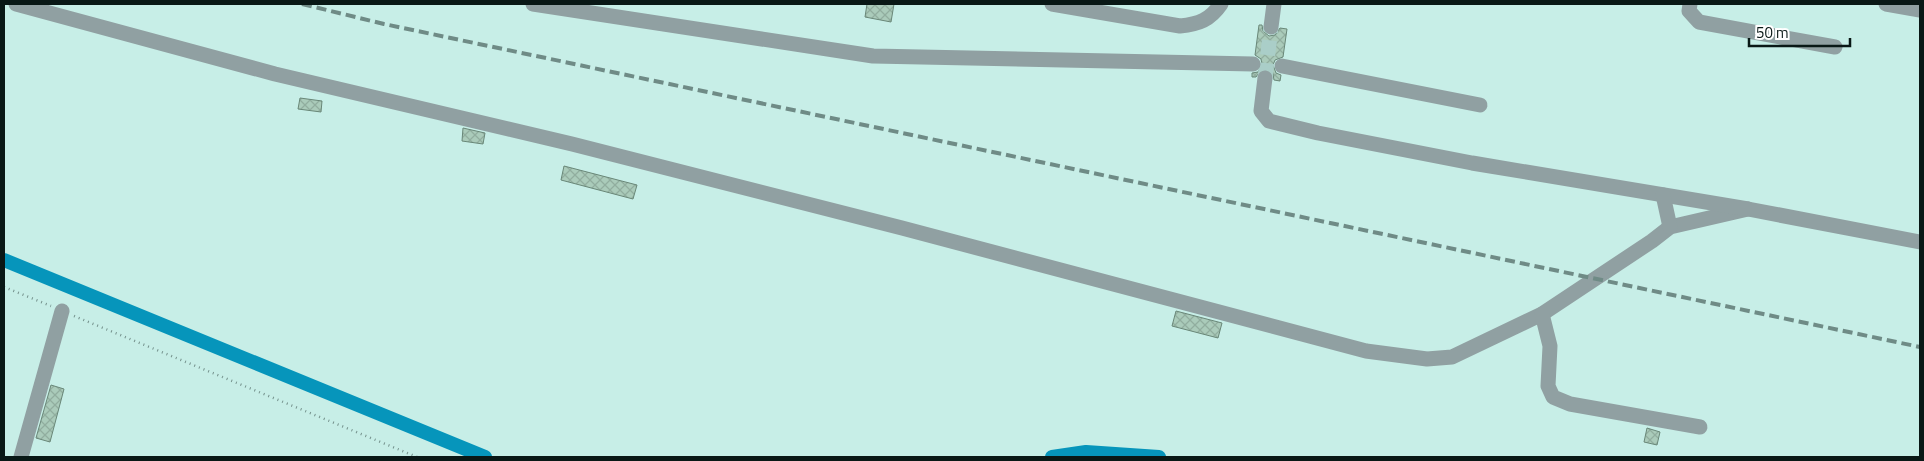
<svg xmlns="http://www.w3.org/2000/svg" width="1924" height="461" font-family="'Titillium Web',sans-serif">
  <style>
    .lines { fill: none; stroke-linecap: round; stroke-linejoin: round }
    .canal { stroke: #0695bb; stroke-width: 14 }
    .building { fill: url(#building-cross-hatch); stroke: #698778 }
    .minor-tunnel { stroke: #aacec8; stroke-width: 15; stroke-dasharray: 15 8; stroke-linecap: butt }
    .path { stroke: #75928d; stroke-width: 2.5; stroke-dasharray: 1 4; stroke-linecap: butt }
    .minor { stroke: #90a0a2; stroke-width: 15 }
    .rail { stroke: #6f8b86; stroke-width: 4; stroke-dasharray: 10 5; stroke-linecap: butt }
  </style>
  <defs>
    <pattern id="building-cross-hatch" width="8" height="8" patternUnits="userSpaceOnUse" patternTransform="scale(1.25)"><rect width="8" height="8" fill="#aacbba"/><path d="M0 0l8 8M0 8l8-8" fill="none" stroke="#91ae9f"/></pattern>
  </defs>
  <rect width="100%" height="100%" fill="#c7eee7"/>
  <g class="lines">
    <g class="canal">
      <polyline points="4,260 485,457"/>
      <polyline points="1052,457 1086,452 1159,457"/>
    </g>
  </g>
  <g class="building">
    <polygon points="867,4 894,4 891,22 865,17"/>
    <polygon points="1259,25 1262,25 1263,31 1269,36 1275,35 1280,28 1287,29 1283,57 1275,60 1273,65 1276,73 1281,75 1280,81 1274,80 1273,74 1267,69 1261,70 1256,77 1252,77 1252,73 1258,72 1262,65 1261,59 1255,55"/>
    <polygon points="300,98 322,101 321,112 298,109"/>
    <polygon points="463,128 485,133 483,144 462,141"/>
    <polygon points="564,166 637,185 633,199 561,180"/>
    <polygon points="1176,311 1222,323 1218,338 1172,326"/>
    <polygon points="51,385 64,389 50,442 36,438"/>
    <polygon points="1647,428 1660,432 1657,445 1644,442"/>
  </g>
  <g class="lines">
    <polyline class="minor-tunnel" points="1265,78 1271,27"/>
    <g class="path">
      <polyline points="4,287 51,306"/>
      <polyline points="74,316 417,457"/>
    </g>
    <g class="minor">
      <polyline points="16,4 275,74 572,144 902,228 1366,351 1427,359 1452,357 1542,314 1652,241 1670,227 1748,209"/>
      <polyline points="533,4 873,56 1253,64"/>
      <path d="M1052,4L1180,26C1199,24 1210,20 1221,4"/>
      <polyline points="1690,4 1689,11 1699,22 1835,47"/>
      <polyline points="1886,4 1920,10"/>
      <polyline points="1271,27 1274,4"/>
      <polyline points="1282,66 1480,105"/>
      <polyline points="1265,78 1261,111 1269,121 1318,133 1472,163 1748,209 1920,242"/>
      <polyline points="1663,195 1670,227"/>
      <polyline points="1542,314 1550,346 1548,386 1553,397 1570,404 1700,427"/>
      <polyline points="21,457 62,311"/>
    </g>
    <polyline class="rail" points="302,4 384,24 1920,347"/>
  </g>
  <rect width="1924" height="461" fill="none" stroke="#091816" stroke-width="10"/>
  <path d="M1749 38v8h101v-8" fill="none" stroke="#091816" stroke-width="2.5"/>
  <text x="1756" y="38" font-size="15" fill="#091816" stroke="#ffffff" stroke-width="4" paint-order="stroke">50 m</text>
</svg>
